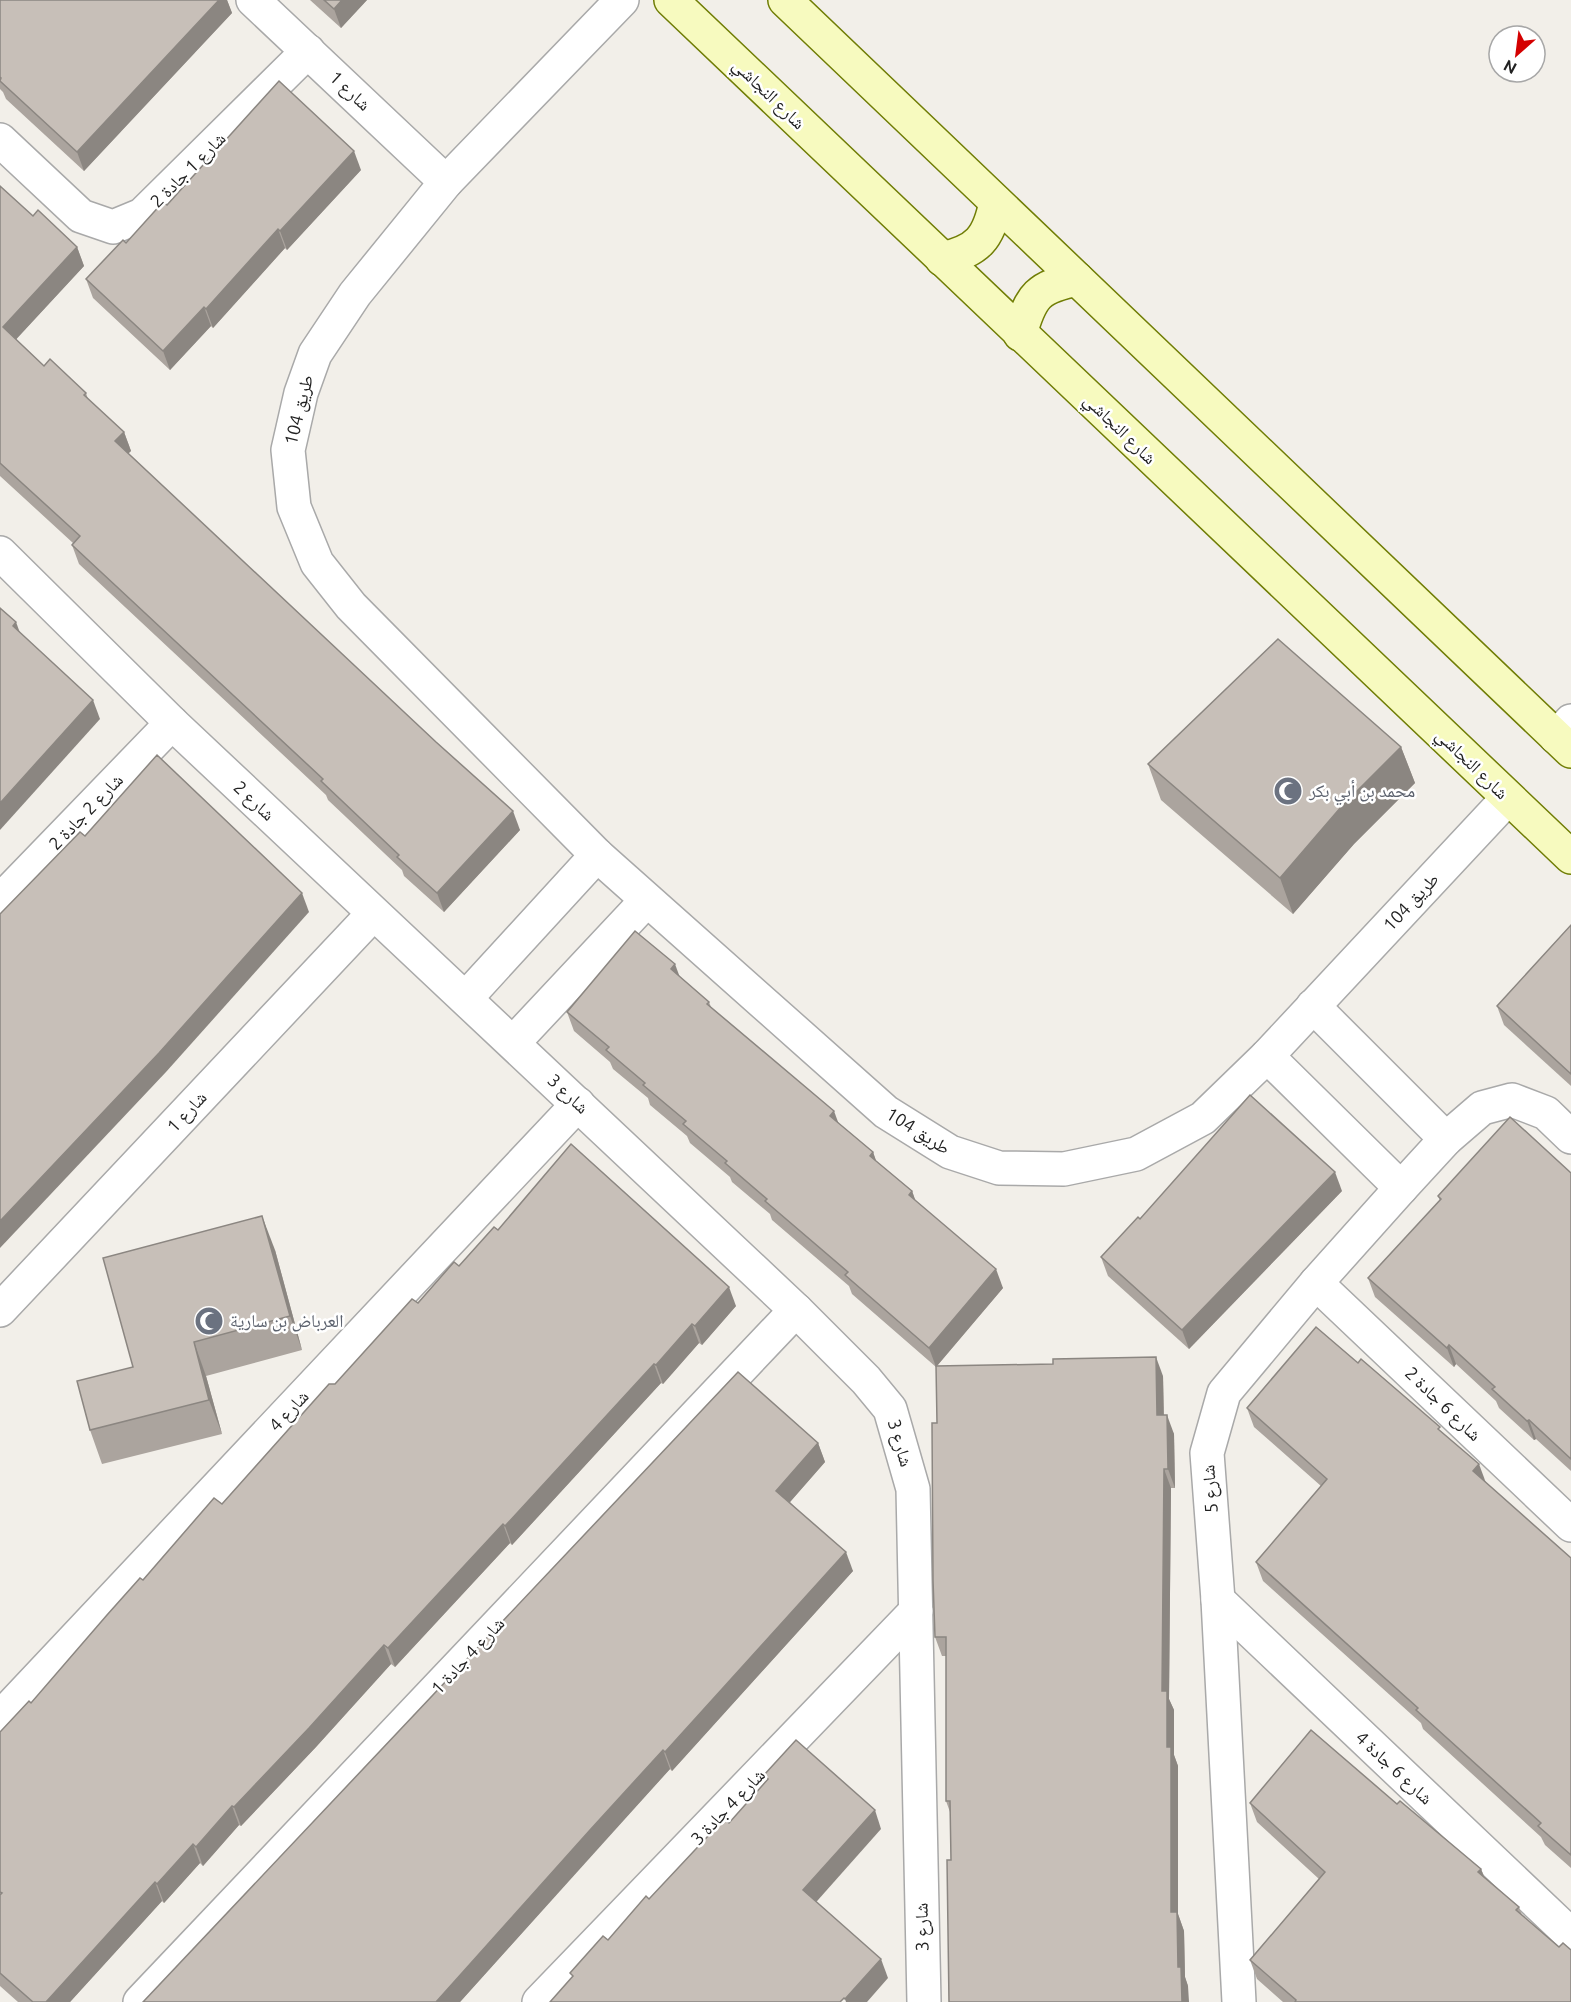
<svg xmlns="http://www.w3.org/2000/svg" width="1571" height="2002" font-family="Ubuntu,'Noto Naskh Arabic',sans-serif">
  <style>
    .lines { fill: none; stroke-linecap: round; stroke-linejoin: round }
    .minor-casing { stroke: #a9a9a9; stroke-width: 36 }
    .secondary-casing { stroke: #707d05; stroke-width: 36 }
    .minor { stroke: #fff; stroke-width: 33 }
    .secondary { stroke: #f7fabf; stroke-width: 33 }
    .wall { fill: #aba49e }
    .shaded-wall { fill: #8b8681 }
    .building { fill: #c7bfb8; stroke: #8b8681; stroke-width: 1.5 }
    .labels { text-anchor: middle; stroke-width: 5; stroke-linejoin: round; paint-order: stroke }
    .street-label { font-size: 18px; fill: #222; stroke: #fff }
    .worship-label { font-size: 18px; fill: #5b616d; stroke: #fff; text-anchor: start }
  </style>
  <rect width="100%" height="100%" fill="#f2efe9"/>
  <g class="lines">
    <g class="minor-casing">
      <g id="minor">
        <polyline points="253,0 446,182"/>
        <polyline points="622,0 446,182 355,294 315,354 301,393 288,450 294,507 317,563 351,606 597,855 886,1112 950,1152 999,1168 1064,1169 1136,1154 1203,1118 1267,1056 1508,798"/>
        <polyline points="0,140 81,216 113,227 142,215 308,51"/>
        <polyline points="0,553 172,723 796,1310 866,1380 890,1409 913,1489 924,2002"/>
        <polyline points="1556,737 1571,721"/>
        <polyline points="0,901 172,723"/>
        <polyline points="466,998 597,855"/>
        <polyline points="1313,1006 1446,1139"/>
        <polyline points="513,1043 646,901"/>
        <polyline points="1267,1056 1401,1188"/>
        <polyline points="1316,1283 1571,1525"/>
        <polyline points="0,1310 373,914"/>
        <polyline points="1218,1600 1571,1935"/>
        <polyline points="0,1718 578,1104"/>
        <polyline points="140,2002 796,1310"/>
        <polyline points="539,2002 916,1611"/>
        <polyline points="1239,2002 1218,1600 1207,1453 1224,1393 1316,1283 1401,1188 1446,1139 1482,1108 1512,1100 1546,1113 1571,1137"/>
      </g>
    </g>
    <g class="secondary-casing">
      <g id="secondary">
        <polyline points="671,0 1571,857"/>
        <polyline points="785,0 1571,751"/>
        <path d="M942,259C978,251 989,238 996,202"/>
        <path d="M1020,334C1031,295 1038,287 1077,279"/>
      </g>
    </g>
    <use href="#minor" class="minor"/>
    <use href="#secondary" class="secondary"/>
  </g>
  <g class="wall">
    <polygon points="0,0 227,0 232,13 84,171 6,99 3,92 0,89"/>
    <polygon points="310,0 367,0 341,28"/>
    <polygon points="361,170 287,250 285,248 213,328 211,326 170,370 93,298 86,279 167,205"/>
    <polygon points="0,186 33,216 77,247 84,266 16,339 44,366 86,393 88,399 124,432 131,451 128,453 520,830 444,912 404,876 402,870 328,800 326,795 79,564 72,545 73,543 0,476"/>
    <polygon points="1401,747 1415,783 1354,844 1293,914 1161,800 1148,764"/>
    <polygon points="1571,925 1571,1086 1504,1025 1497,1006"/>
    <polygon points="679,976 709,1002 711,1007 838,1123 873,1152 876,1161 912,1191 915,1200 1003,1288 937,1366 1163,1376 1164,1415 1174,1434 1175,1488 1171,1488 1169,1699 1174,1710 1174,1755 1178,1766 1178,1914 1184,1931 1185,1977 1188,1986 951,1860 950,1812 946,1801 946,1656 942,1656 935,1637 937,1423 936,1367 852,1294 849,1286 772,1220 770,1214 732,1182 730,1177 690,1143 687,1136 650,1105 648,1098 613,1069 610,1062 574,1031 567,1012"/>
    <polygon points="1571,1173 1571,1471 1536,1439 1534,1440 1499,1408 1496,1401 1456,1364 1454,1367 1375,1297 1368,1278 1440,1201 1438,1196"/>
    <polygon points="1342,1191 1189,1349 1108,1276 1101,1257 1140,1219"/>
    <polygon points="498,1230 736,1306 702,1345 699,1343 663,1384 661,1383 512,1545 510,1543 395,1667 391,1664 316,1747 241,1826 239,1825 203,1866 200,1863 164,1903 162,1901 70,2002 18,2002 0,1986 0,1732 31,1703 143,1580 222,1504 335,1384 418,1303"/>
    <polygon points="275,1250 302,1350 206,1376 222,1434 102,1464 90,1430 133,1367"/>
    <polygon points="1358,1363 1442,1433 1485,1482 1571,1558 1571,1868 1545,1845 1541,1837 1423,1729 1421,1723 1263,1581 1256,1562 1321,1486 1254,1427 1247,1408"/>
    <polygon points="818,1443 825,1462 790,1502 853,1571 672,1771 670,1769 597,1849 460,2002 143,2002"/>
    <polygon points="1250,1803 1397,1804 1481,1869 1485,1878 1519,1907 1522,1915 1559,1947 1571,2002 1283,2002 1257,1979 1250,1960 1319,1879 1257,1822"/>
  </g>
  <g class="shaded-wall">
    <polygon points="219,0 227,0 232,13 84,171 77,152"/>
    <polygon points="342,0 367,0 341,28 334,9"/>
    <polygon points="354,151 361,170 287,250 280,231"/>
    <polygon points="278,229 285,248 213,328 206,309"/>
    <polygon points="77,247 84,266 10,346 3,327"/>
    <polygon points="204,307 211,326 170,370 163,351"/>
    <polygon points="124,432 131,451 122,460 115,441"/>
    <polygon points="16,622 23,641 13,626"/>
    <polygon points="93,700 100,719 0,830 0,803"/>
    <polygon points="1401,747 1415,783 1354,844 1293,914 1280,878 1341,807"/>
    <polygon points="513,811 520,830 444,912 437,893"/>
    <polygon points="302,893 309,912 166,1072 0,1248 0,1221"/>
    <polygon points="675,964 682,983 671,969"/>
    <polygon points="834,1111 841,1130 830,1116"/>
    <polygon points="873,1152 880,1172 870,1156"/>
    <polygon points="1335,1172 1342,1191 1189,1349 1182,1330"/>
    <polygon points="912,1191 919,1210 909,1195"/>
    <polygon points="262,1216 275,1250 302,1350 290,1316"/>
    <polygon points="996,1269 1003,1288 936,1367 929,1348"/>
    <polygon points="729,1287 736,1306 702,1345 695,1326"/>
    <polygon points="692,1324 699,1343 663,1384 656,1365"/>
    <polygon points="194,1342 206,1376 222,1434 209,1400"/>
    <polygon points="1449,1345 1456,1364 1454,1367 1447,1348"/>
    <polygon points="1156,1357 1163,1376 1164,1434 1157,1415"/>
    <polygon points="654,1364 661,1383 512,1545 505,1526"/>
    <polygon points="1167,1415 1174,1434 1175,1488 1168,1469"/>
    <polygon points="1529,1420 1536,1439 1534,1440 1527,1421"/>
    <polygon points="818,1443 825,1462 783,1510 776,1491"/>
    <polygon points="1479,1464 1486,1483 1473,1471"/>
    <polygon points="1164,1469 1171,1488 1169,1699 1174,1710 1174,1755 1178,1766 1178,1914 1184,1931 1185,1977 1188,1986 1189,2002 1182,2002 1171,1912 1167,1747 1162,1691"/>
    <polygon points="503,1524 510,1543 395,1667 388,1648"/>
    <polygon points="846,1552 853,1571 672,1771 665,1752"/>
    <polygon points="384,1645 391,1664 316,1747 241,1826 234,1807"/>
    <polygon points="663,1750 670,1769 460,2002 436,2002 590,1830"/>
    <polygon points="232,1806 239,1825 203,1866 196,1847"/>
    <polygon points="875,1810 881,1829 810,1909 803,1890"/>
    <polygon points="193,1844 200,1863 164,1903 157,1884"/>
    <polygon points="1481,1869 1488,1888 1478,1872"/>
    <polygon points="155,1882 162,1901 70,2002 46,2002"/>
    <polygon points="881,1959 888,1978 867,2002 846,2002 845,1999"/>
  </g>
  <g class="building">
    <polygon points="0,0 219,0 77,152 0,81 1,78 0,77"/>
    <polygon points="324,0 342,0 334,9"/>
    <polygon points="279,81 354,151 280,231 278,229 206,309 204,307 163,351 86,279 123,240 126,243 163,202 167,205"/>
    <polygon points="0,186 33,216 38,210 77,247 3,327 44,366 50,359 86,393 84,395 124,432 115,441 436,742 513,811 437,893 397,857 399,855 321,781 323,779 72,545 80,536 0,463"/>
    <polygon points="0,608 16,622 13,626 93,700 0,803"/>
    <polygon points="1278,639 1401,747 1341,807 1280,878 1148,764"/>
    <polygon points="157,755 302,893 159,1053 0,1221 0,914 80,832 85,836"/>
    <polygon points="1571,925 1571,1074 1497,1006"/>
    <polygon points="635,931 675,964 671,969 709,1002 707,1004 834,1111 830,1116 873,1152 870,1156 912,1191 909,1195 996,1269 929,1348 845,1275 848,1272 765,1201 767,1199 725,1163 727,1161 683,1124 686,1121 643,1085 645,1083 606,1050 609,1047 567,1012"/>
    <polygon points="1250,1095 1335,1172 1182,1330 1101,1257 1138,1217 1140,1219"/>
    <polygon points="1510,1117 1571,1173 1571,1459 1529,1420 1527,1421 1492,1389 1495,1387 1449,1345 1447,1348 1368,1278 1441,1199 1438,1196"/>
    <polygon points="571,1144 729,1287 695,1326 692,1324 656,1365 654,1364 505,1526 503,1524 388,1648 384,1645 309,1728 234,1807 232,1806 196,1847 193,1844 157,1884 155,1882 46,2002 33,2002 0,1973 0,1895 2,1893 0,1892 0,1732 29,1701 31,1703 107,1615 140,1578 143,1580 214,1498 222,1504 329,1384 335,1384 412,1299 418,1303 454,1262 459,1266 494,1227 498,1230"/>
    <polygon points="262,1216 290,1316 194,1342 209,1400 90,1430 77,1381 133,1367 103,1258"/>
    <polygon points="1316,1327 1358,1363 1361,1359 1440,1427 1438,1429 1479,1464 1473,1471 1571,1558 1571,1855 1538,1826 1541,1823 1416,1710 1418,1708 1256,1562 1327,1479 1247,1408"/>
    <polygon points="1156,1357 1157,1415 1167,1415 1168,1469 1164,1469 1162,1691 1167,1691 1167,1747 1171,1747 1171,1912 1177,1912 1178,1967 1181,1967 1182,2002 949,2002 947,1860 951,1860 950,1801 946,1801 946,1637 935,1637 933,1580 932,1423 937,1423 936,1366 1053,1364 1053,1359"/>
    <polygon points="738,1372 818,1443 776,1491 846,1552 665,1752 663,1750 590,1830 436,2002 143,2002"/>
    <polygon points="1311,1730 1397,1804 1400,1801 1481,1869 1478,1872 1519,1907 1516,1910 1559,1947 1563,1943 1571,1950 1571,2002 1295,2002 1296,2000 1250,1960 1325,1872 1250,1803"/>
    <polygon points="796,1740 875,1810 803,1890 881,1959 845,1999 844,1998 840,2002 550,2002 573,1976 570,1973 603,1936 608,1940 646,1896 649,1899 724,1819 729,1823 768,1779 764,1775"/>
  </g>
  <defs>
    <g id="mosque-disc" transform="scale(1.5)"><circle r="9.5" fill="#6b7280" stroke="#fff"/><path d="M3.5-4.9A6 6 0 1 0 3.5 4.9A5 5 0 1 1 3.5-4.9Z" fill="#fff"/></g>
  </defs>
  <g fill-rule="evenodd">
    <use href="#mosque-disc" x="1288" y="791"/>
    <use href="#mosque-disc" x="209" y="1321"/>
  </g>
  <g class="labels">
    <g class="street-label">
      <text transform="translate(350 91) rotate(43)" y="6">شارع 1</text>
      <text transform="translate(769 94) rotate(44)" y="6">شارع النجاشي</text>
      <text transform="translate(188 170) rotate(-45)" y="6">شارع 1 جادة 2</text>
      <text transform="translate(299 410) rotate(-76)" y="6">طريق 104</text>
      <text transform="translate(1120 429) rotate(44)" y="6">شارع النجاشي</text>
      <text transform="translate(1472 764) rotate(44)" y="6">شارع النجاشي</text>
      <text transform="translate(254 801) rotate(43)" y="6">شارع 2</text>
      <text transform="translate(86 812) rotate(-46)" y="6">شارع 2 جادة 2</text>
      <text transform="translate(1411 902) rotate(-47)" y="6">طريق 104</text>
      <text transform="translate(568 1094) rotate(43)" y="6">شارع 3</text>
      <text transform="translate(187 1112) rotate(-47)" y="6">شارع 1</text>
      <text transform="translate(918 1131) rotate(32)" y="6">طريق 104</text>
      <text transform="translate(1443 1404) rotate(44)" y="6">شارع 6 جادة 2</text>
      <text transform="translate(289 1411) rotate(-47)" y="6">شارع 4</text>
      <text transform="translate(900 1443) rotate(74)" y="6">شارع 3</text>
      <text transform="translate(1210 1489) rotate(-94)" y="6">شارع 5</text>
      <text transform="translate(468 1656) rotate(-47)" y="6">شارع 4 جادة 1</text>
      <text transform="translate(1394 1768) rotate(43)" y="6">شارع 6 جادة 4</text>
      <text transform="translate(728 1807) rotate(-46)" y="6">شارع 4 جادة 3</text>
      <text transform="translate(922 1927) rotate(-91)" y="6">شارع 3</text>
    </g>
    <g class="worship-label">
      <text x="1309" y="797">محمد بن أبي بكر</text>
      <text x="230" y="1327">العرباض بن سارية</text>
    </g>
  </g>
  <g transform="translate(1517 54) rotate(208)"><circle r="28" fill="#ffffff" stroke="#a7a7a7" stroke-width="1.5"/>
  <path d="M0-4.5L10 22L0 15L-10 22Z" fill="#d40000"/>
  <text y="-9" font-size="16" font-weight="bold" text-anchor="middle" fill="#222222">N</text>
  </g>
</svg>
